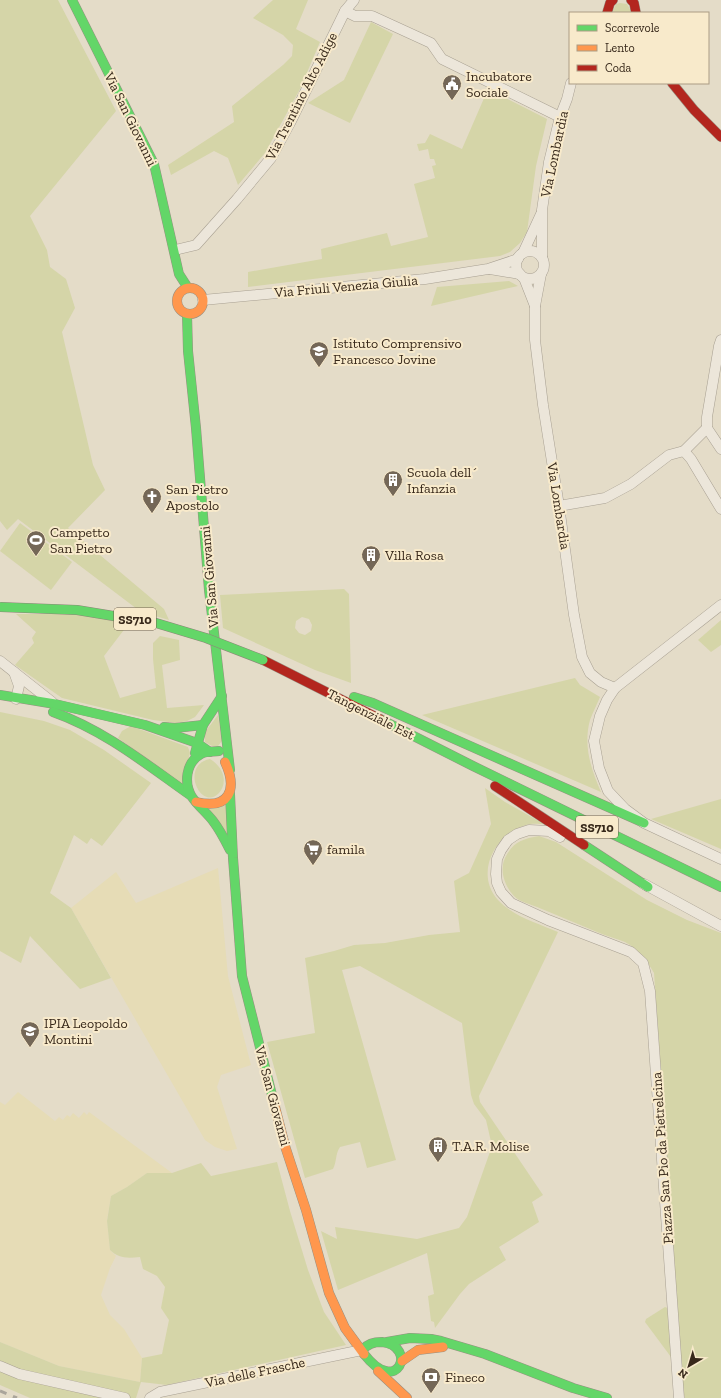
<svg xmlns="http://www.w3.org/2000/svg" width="721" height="1398" font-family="'Zilla Slab',serif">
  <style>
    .farmland { fill: #e6dcb6 }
    .green { fill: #d5d5a8; fill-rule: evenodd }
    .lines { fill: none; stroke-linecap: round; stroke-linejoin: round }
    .street-casing { stroke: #a8a092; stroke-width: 11 }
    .fast-casing { stroke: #989082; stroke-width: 10 }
    .slow-casing { stroke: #989082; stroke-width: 10 }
    .jam-casing { stroke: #989082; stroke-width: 10 }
    .street { stroke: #ece6da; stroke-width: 10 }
    .fast { stroke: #63d668; stroke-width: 9 }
    .slow { stroke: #ff974d; stroke-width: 9 }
    .jam { stroke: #b3261e; stroke-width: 9 }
    .rail { stroke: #aaa59b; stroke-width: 3; stroke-dasharray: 7 7; stroke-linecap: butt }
    .fast-bridge-casing { stroke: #8e8679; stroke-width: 10; stroke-linecap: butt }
    .fast-bridge { stroke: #63d668; stroke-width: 9 }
    .labels { text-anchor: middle; stroke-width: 4; stroke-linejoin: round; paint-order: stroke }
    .shield { fill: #f8eacb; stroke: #71624f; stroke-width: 1 }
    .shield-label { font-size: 13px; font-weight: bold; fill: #37281a }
    .poi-label { font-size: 14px; fill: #37281a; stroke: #f8eacb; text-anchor: start }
    .street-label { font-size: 14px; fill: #37281a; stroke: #f8eacb }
  </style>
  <rect width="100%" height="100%" fill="#e4dcc8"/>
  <g class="farmland">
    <polygon points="218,868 228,976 251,1065 221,1075 217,1087 237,1149 227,1151 215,1147 205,1140 71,908 116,872 136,903"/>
    <polygon points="18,1092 55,1121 59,1117 63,1120 67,1115 70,1117 73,1113 79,1118 84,1112 87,1115 89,1112 172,1173 147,1173 127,1187 111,1196 107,1220 110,1250 116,1256 110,1268 101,1295 110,1315 124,1329 142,1358 140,1382 59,1366 0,1342 0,1102 5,1105"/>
  </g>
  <g class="green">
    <polygon points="0,0 58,0 116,111 30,216 47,250 50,267 66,279 75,308 62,332 93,465 105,490 68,528 164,609 169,620 141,612 18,519 7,530 0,521"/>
    <polygon points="273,0 308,0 296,29 320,42 300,89 265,153 238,185 228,158 214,151 171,175 168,165 234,122 232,106 283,65 292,56 293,45 283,35 253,18"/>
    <polygon points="620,3 627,4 632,13 612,13 616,4"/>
    <polygon points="371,22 393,34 350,123 308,103 344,80"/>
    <polygon points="488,89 547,119 536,166 527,232 520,243 510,252 500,256 248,287 248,272 322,259 321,249 387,233 391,246 428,237 414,184 435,178 432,166 436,165 434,159 430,159 428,149 419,151 417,144 425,143 430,134 462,149"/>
    <polygon points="509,281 518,286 431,306 437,287"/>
    <polygon points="20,523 72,562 51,590 0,551"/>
    <path d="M344,589L349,594L351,683L315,670L223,628L220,595ZM302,617L309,619L312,625L311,631L305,635L299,633L295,628L296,621Z"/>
    <polygon points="16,614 136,614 104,656 120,698 156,688 153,659 153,643 160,636 179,640 180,660 162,665 167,708 204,705 195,717 187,721 176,723 153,720 62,698 15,665 34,643 32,638 36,632"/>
    <polygon points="721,620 721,645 711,652 698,640"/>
    <path d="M575,678L580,685L600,697C597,704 593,712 590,720C583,746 591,769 601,792L422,715Z"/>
    <polygon points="0,712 44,721 70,730 104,750 151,783 102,846 91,838 87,844 74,835 50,893 71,908 111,978 80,989 30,936 21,963 0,951"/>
    <polygon points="218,715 222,741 218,746 212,746 205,742 205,732"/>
    <polygon points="131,726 188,747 190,753 182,785 118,738 122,731"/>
    <path d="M210,759C222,766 229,781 219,793C201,812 179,765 210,759Z"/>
    <path d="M485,788L505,802L544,824C539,824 531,823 526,825C495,834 474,873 498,900C514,917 538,923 558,932L479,1096L480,1102L543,1195L532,1202L539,1222L499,1247L506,1260L469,1284L460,1294L435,1328L434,1322L431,1321L428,1296L434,1294L427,1253L338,1290L321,1231L337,1239L335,1227L417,1239L459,1228L467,1217L492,1146L486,1120L474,1104L471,1095L462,1023L360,966L342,970L396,1160L367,1168L360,1142L340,1147C335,1154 337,1162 333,1169L305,1178L267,1042L315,1033L305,958L334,951L354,945L385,943L429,935L460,932L454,881L469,873L491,824Z"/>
    <polygon points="721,799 721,849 651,819"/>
    <polygon points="226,803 228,835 208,810"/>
    <path d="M539,836L556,842L647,900L687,920L721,933V1398H685L683,1391L654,973C646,959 639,950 625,942C618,939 609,937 602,934C580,925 559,916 537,907C530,904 520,902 515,897C505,887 499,871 505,858C513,842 522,839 539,836Z"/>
    <path d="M277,1162L290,1211L308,1270L324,1312L346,1345L167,1385L141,1382L136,1398H30L0,1385V1342L59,1366L140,1382L142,1358L162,1354L169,1320L161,1308L165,1287L157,1276L143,1269L140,1257C128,1258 119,1259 110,1250L107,1221L111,1196L127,1187L147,1173H172L201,1163L211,1176Z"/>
    <polygon points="665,1307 668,1308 673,1357 671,1357 645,1322 646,1319"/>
  </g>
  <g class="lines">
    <g class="street-casing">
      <g id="street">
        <polyline points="345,11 355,16 372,16 431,43 442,59 560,117"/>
        <polyline points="175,250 196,245 237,199 271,158 290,123 345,11 354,0"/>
        <circle cx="530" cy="265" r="14"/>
        <polyline points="523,253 541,214"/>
        <polyline points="542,257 542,210 549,162 560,117 567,99 571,83"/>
        <polyline points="490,269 520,274"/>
        <polyline points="541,274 535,306 535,340 543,405 559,506 574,615 582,657 590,673 601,682 615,688"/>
        <polyline points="524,278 535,306"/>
        <polyline points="203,300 425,279 488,269 518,259"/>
        <polyline points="721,340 719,346 707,417 707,428 721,449"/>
        <polyline points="684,451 691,459 721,509"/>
        <polyline points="559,506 605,498 631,484 669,455 684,451 707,428"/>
        <polyline points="721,605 615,688 607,700 600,716 594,741 599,768 608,791 625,809 644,823 721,859"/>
        <polyline points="0,661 52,702"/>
        <polyline points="14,672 19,686 16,699"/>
        <polyline points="560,837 549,831 529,830 517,834 508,840 501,850 497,859 496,874 497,883 501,892 511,903 548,920 631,952 643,963 650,991 679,1398"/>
        <polyline points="644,884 721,926"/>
        <polyline points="0,1366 19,1374 125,1398"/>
        <polyline points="150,1398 160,1392 362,1350"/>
      </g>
    </g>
    <g class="fast-casing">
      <g id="fast">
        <polyline points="72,0 154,164 179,274 188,288"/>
        <polyline points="187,314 188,351 196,428 209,590 230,770"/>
        <polyline points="0,695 55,704 145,725 197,743 210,752"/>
        <polyline points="354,697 373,703 644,823"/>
        <path d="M53,712C104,730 146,764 190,795"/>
        <polyline points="380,719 473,766 721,887"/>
        <polyline points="164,727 175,728 203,725"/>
        <path d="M219,751C213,752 206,751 201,754C185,763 184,784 192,797C198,806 207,813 213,821C220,830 225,840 230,850"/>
        <polyline points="195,753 203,725 222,696"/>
        <polyline points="230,794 233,858 242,976 273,1099"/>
        <polyline points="584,845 648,887"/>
        <polyline points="387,1342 410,1338 431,1339 441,1341 485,1354 573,1388 607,1398"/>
        <path d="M362,1350C368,1344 373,1342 382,1342C418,1346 398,1398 364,1354"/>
      </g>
    </g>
    <g class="slow-casing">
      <g id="slow">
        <circle cx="190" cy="301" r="13"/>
        <path d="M196,802C229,810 238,790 225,762"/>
        <polyline points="273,1099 285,1146 306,1210 329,1293 345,1328 364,1354"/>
        <polyline points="402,1361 418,1350 443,1347"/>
        <polyline points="378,1371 407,1398"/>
      </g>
    </g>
    <g class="jam-casing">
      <g id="jam">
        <polyline points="631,0 634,3 636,13"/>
        <polyline points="607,13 610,3 613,0"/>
        <polyline points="672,83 694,110 721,137"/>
        <polyline points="263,660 380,719"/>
        <polyline points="495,786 584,845"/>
      </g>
    </g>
    <use href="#street" class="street"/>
    <use href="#fast" class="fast"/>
    <use href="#slow" class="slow"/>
    <use href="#jam" class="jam"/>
    <polyline class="rail" points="0,1391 17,1398"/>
    <g class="fast-bridge-casing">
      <polyline id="fast-bridge" points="0,607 77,610 156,623 206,638 263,660"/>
    </g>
    <use href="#fast-bridge" class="fast-bridge"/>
  </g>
  <defs>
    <g id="civic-pin" transform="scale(1)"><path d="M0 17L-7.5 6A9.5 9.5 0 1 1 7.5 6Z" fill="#746757" stroke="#f8eacb"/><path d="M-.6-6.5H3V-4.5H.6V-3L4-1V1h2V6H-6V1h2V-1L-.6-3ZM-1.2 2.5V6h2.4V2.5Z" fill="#fff"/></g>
    <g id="school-pin" transform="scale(1)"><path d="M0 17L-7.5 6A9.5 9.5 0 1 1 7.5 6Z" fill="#746757" stroke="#f8eacb"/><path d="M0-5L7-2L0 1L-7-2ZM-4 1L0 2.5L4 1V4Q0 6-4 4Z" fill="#fff"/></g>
    <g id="building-pin" transform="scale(1)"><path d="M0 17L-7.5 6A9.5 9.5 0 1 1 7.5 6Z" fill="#746757" stroke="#f8eacb"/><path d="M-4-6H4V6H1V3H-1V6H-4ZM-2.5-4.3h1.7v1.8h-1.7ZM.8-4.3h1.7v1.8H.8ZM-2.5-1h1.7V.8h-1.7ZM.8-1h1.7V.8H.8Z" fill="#fff"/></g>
    <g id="church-pin" transform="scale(1)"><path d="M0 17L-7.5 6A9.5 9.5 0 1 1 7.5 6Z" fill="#746757" stroke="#f8eacb"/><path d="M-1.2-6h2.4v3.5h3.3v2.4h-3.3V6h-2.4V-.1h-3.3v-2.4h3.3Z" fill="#fff"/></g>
    <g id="stadium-pin" transform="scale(1)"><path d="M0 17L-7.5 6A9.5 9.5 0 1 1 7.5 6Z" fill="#746757" stroke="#f8eacb"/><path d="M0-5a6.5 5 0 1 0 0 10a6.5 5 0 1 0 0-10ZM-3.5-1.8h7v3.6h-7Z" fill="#fff"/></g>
    <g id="supermarket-pin" transform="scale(1)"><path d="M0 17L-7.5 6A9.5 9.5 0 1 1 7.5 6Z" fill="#746757" stroke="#f8eacb"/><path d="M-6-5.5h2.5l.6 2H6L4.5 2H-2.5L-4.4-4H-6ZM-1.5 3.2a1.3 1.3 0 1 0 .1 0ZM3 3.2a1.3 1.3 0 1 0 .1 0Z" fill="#fff"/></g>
    <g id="bank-pin" transform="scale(1)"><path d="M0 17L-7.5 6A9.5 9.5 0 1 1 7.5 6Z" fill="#746757" stroke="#f8eacb"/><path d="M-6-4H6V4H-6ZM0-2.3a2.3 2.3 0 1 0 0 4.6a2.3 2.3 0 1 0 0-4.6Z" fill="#fff"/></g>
  </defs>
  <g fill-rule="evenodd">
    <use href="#civic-pin" x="452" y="84"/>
    <use href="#school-pin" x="319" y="351"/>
    <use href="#building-pin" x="393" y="480"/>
    <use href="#church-pin" x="152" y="497"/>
    <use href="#stadium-pin" x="36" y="540"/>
    <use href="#building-pin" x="371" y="555"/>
    <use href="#supermarket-pin" x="313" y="849"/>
    <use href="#school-pin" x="30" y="1031"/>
    <use href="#building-pin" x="438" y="1146"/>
    <use href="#bank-pin" x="431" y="1377"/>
  </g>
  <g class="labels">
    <g class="shield">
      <rect x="114" y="608" width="42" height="22" rx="3"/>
      <rect x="576" y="816" width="42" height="22" rx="3"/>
    </g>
    <g class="shield-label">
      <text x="135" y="624">SS710</text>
      <text x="597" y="832">SS710</text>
    </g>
    <g class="poi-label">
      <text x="466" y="81">Incubatore<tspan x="466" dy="16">Sociale</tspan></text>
      <text x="333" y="348">Istituto Comprensivo<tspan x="333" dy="16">Francesco Jovine</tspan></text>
      <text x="407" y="477">Scuola dell´<tspan x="407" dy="16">Infanzia</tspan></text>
      <text x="166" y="494">San Pietro<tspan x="166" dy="16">Apostolo</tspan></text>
      <text x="50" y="537">Campetto<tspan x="50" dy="16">San Pietro</tspan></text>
      <text x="385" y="560">Villa Rosa</text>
      <text x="327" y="854">famila</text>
      <text x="44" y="1028">IPIA Leopoldo<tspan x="44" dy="16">Montini</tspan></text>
      <text x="452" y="1151">T.A.R. Molise</text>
      <text x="445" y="1382">Fineco</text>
    </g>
    <g class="street-label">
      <text transform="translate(301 96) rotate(-63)" y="5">Via Trentino Alto Adige</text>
      <text transform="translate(131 119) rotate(64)" y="5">Via San Giovanni</text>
      <text transform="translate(554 154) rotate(-78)" y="5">Via Lombardia</text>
      <text transform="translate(346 286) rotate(-5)" y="5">Via Friuli Venezia Giulia</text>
      <text transform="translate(559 506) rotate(81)" y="5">Via Lombardia</text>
      <text transform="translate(209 577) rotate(-95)" y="5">Via San Giovanni</text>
      <text transform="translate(371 714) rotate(27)" y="5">Tangenziale Est</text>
      <text transform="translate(273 1096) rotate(75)" y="5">Via San Giovanni</text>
      <text transform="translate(662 1158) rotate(-94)" y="5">Piazza San Pio da Pietrelcina</text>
      <text transform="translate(255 1372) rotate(-12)" y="5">Via delle Frasche</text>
    </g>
  </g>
  <rect x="569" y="12" width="140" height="72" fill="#f8eacb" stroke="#ab9c84"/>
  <rect x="577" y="25" width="20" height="6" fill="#63d668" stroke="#ab9c84"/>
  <text x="605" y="32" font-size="12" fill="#37281a">Scorrevole</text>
  <rect x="577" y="45" width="20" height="6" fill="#ff974d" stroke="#ab9c84"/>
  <text x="605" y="52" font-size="12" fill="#37281a">Lento</text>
  <rect x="577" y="65" width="20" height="6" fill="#b3261e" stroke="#ab9c84"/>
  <text x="605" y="72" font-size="12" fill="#37281a">Coda</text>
  <g transform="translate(689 1366) rotate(218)" stroke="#f8eacb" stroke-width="3" paint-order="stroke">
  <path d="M0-3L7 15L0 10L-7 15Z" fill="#37281a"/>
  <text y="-6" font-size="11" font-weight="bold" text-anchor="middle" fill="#37281a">N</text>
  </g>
</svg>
